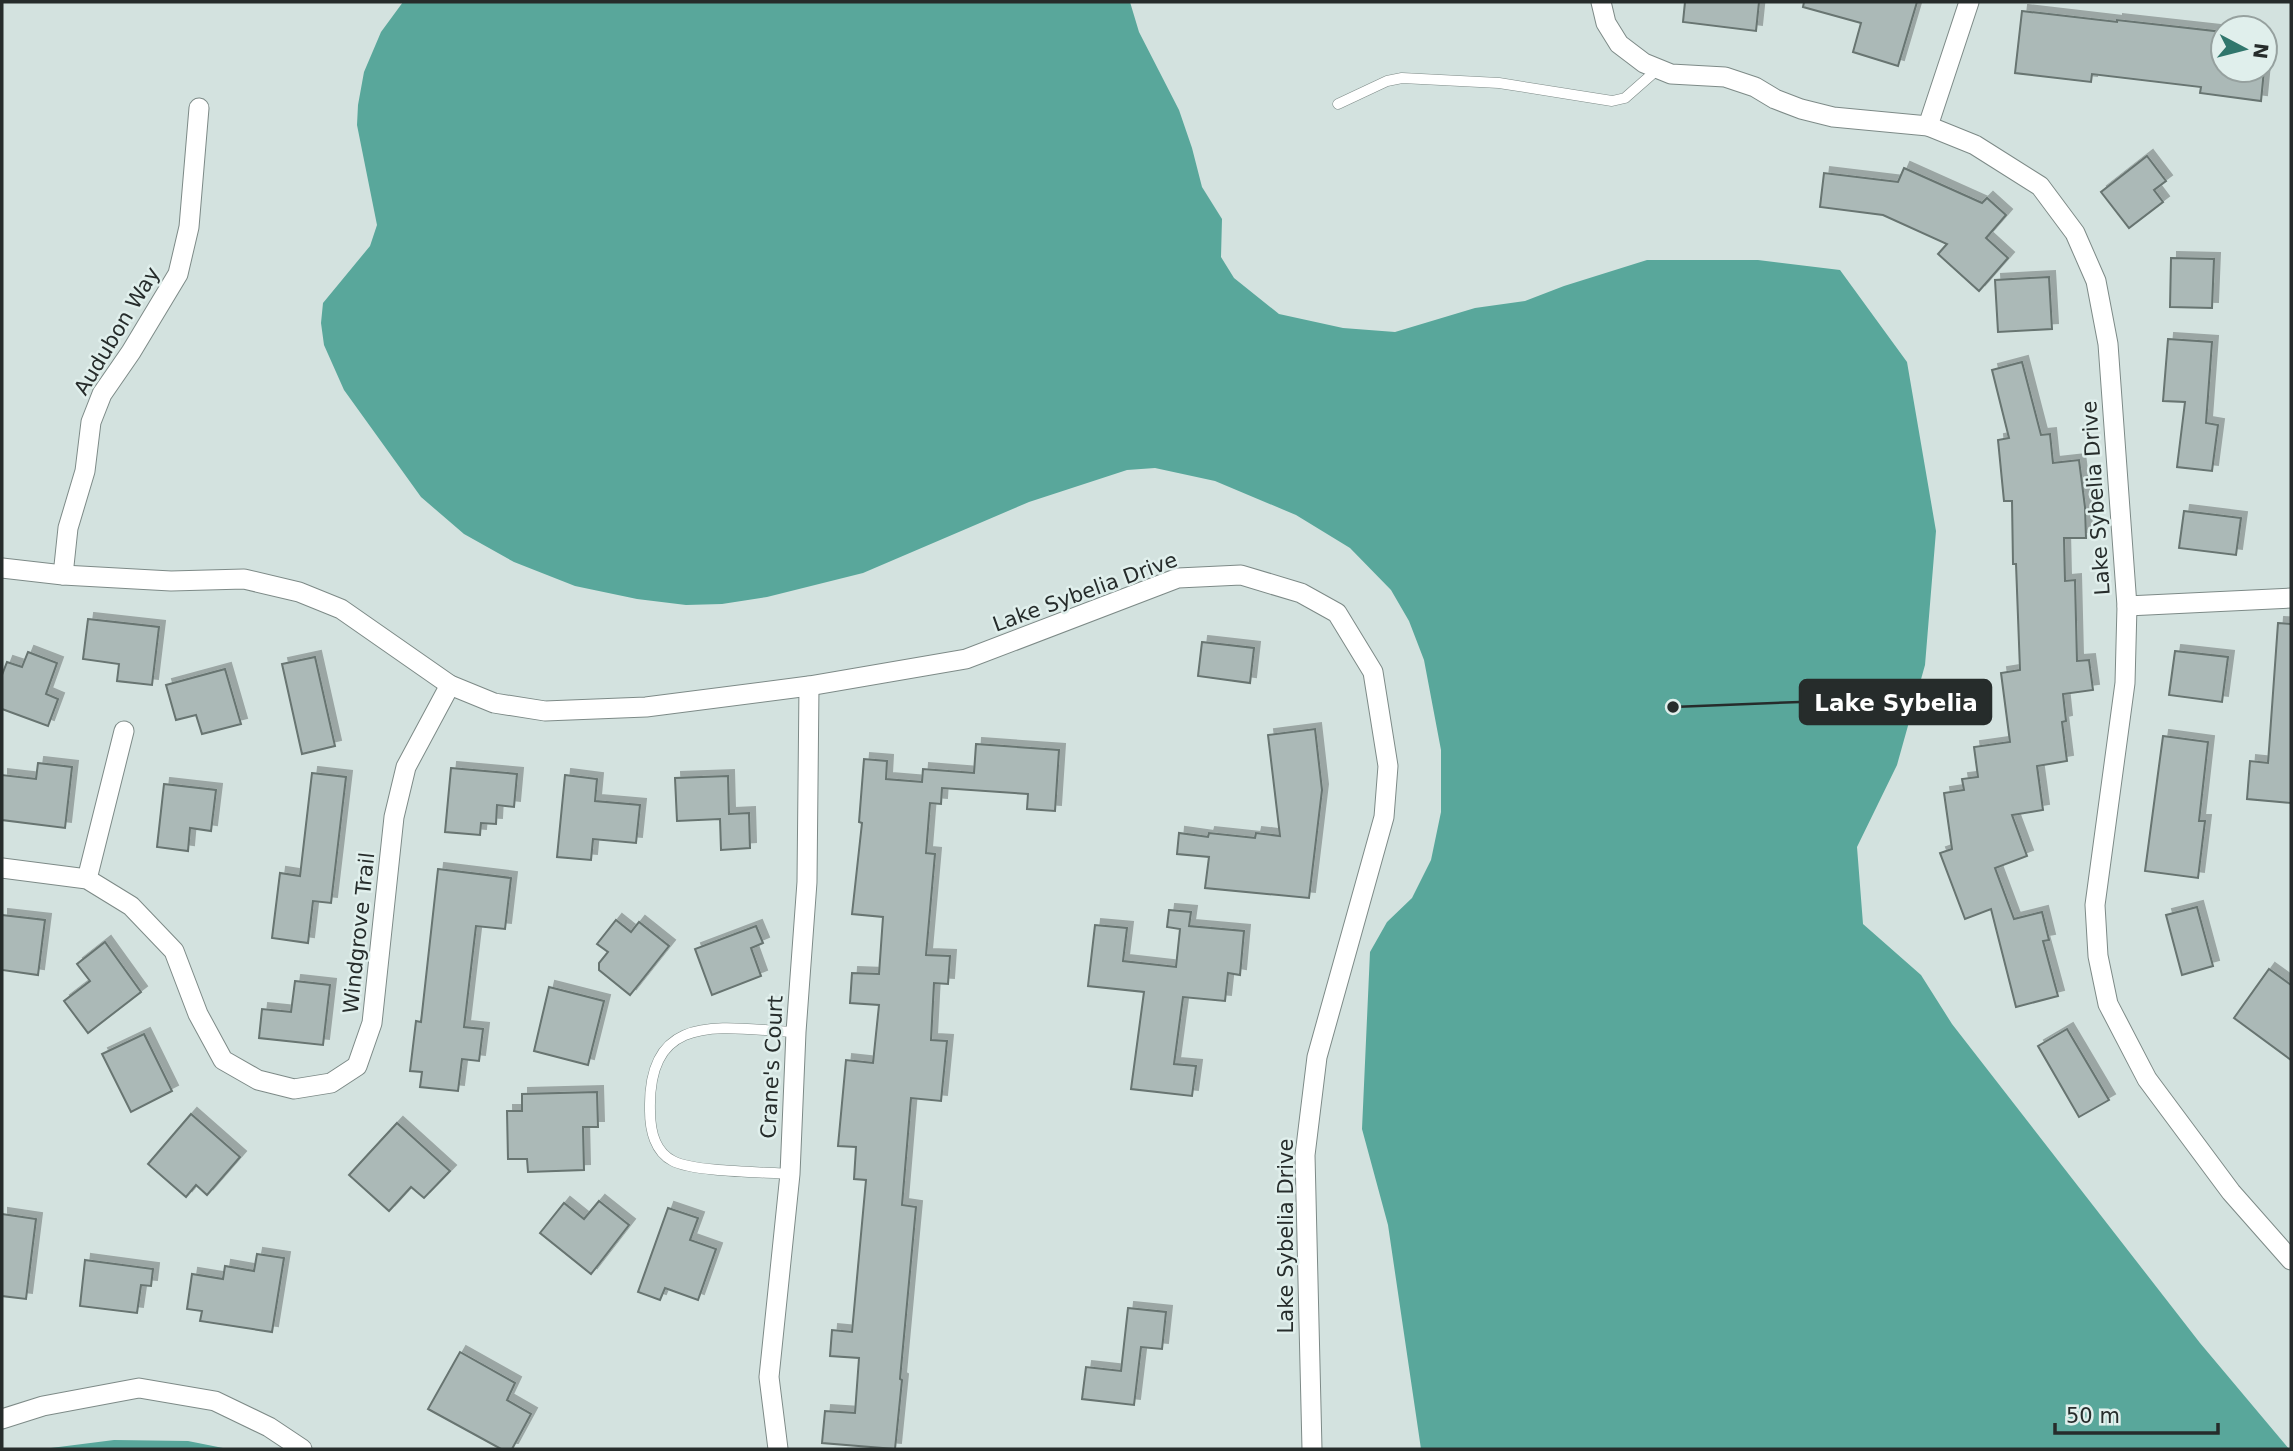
<svg xmlns="http://www.w3.org/2000/svg" width="2293" height="1451" font-family="'DejaVu Sans',sans-serif">
  <style>
    .water { fill: #59a79b }
    .building { fill: #abb9b7; stroke: #677471; stroke-width: 2; filter: url(#shadow) }
    .lines { fill: none; stroke-linecap: round; stroke-linejoin: round }
    .service-casing { stroke: #7d8a87; stroke-width: 11 }
    .minor-casing { stroke: #7d8a87; stroke-width: 21 }
    .service { stroke: #fff; stroke-width: 10 }
    .minor { stroke: #fff; stroke-width: 19 }
    .labels { text-anchor: middle; stroke-width: 5; stroke-linejoin: round; paint-order: stroke }
    .street-label { font-size: 21px; fill: #262c2b; stroke: #e0efec }
    .leader { fill: none; stroke: #262c2b; stroke-width: 2.5 }
    .callout-dot { fill: #262c2b; stroke: #e0efec; stroke-width: 2.5 }
    .callout { fill: #262c2b; stroke: #262c2b; stroke-width: 2.5 }
    .callout-label { font-size: 23px; text-anchor: middle; font-weight: bold; fill: #fff }
  </style>
  <defs>
    <filter id="shadow"><feDropShadow dx="6" dy="-6" stdDeviation="0" flood-color="#0004"/></filter>
  </defs>
  <rect width="100%" height="100%" fill="#d3e2df"/>
  <g class="water">
    <polygon points="403,2 1130,2 1139,32 1179,110 1192,148 1202,187 1222,219 1221,257 1234,278 1279,314 1343,328 1395,332 1475,308 1525,301 1564,286 1647,260 1758,260 1840,270 1907,362 1936,531 1925,665 1897,765 1857,847 1863,924 1921,975 1952,1024 2200,1343 2289,1449 1421,1449 1388,1225 1362,1129 1370,952 1387,922 1412,898 1431,860 1441,812 1441,750 1424,660 1409,621 1391,590 1350,548 1296,515 1215,481 1155,468 1127,470 1029,502 863,573 767,597 722,604 686,605 637,599 575,586 514,562 464,534 421,497 344,390 324,345 321,323 323,303 370,246 377,225 357,125 358,105 364,72 381,32"/>
    <polygon points="114,1440 188,1441 228,1449 43,1449"/>
  </g>
  <g class="building">
    <polygon points="1685,2 1759,2 1756,31 1683,22"/>
    <polygon points="1804,2 1917,2 1898,66 1853,52 1861,23 1803,7"/>
    <polygon points="2022,11 2117,22 2117,20 2223,32 2223,70 2264,70 2261,101 2200,93 2201,87 2092,74 2091,82 2015,73"/>
    <polygon points="2147,156 2166,181 2154,190 2163,202 2129,228 2101,192"/>
    <polygon points="1904,168 1982,203 1987,198 2006,215 1986,238 2008,258 1979,291 1938,254 1947,244 1883,215 1820,207 1824,173 1898,182"/>
    <polygon points="2171,258 2214,259 2212,308 2170,307"/>
    <polygon points="2049,277 2052,329 1998,332 1995,280"/>
    <polygon points="2168,339 2212,342 2206,423 2218,425 2212,471 2177,467 2185,402 2163,401"/>
    <polygon points="2022,362 2041,435 2050,434 2053,463 2079,460 2085,507 2086,538 2064,538 2065,581 2075,580 2077,661 2089,660 2093,690 2063,694 2066,721 2062,722 2067,761 2037,766 2043,810 2012,815 2027,856 1995,868 2014,919 2042,912 2049,940 2043,941 2058,996 2016,1007 1991,909 1965,919 1940,853 1952,849 1944,793 1964,790 1962,779 1978,777 1974,747 2010,742 2001,673 2020,670 2016,564 2013,564 2012,501 2004,501 1998,440 2009,438 1992,370"/>
    <polygon points="2184,511 2241,518 2236,555 2179,548"/>
    <polygon points="88,619 159,627 152,685 117,681 119,664 83,659"/>
    <polygon points="2278,623 2291,624 2291,803 2247,799 2250,761 2268,763"/>
    <polygon points="1202,642 1254,648 1250,683 1198,676"/>
    <polygon points="2175,651 2228,657 2222,702 2169,695"/>
    <polygon points="28,652 57,663 46,694 58,699 48,726 2,709 2,675 7,662 22,667"/>
    <polygon points="315,657 335,746 302,754 282,664"/>
    <polygon points="225,669 241,724 202,734 196,715 176,720 166,685"/>
    <polygon points="1315,729 1322,790 1309,898 1205,888 1209,857 1177,854 1179,833 1208,837 1209,833 1255,838 1256,833 1280,836 1268,735"/>
    <polygon points="2163,736 2208,742 2199,821 2205,821 2198,878 2145,871"/>
    <polygon points="976,744 1059,750 1055,811 1027,809 1028,794 942,788 941,804 930,803 926,853 935,854 926,955 950,956 948,984 934,983 931,1040 947,1041 941,1101 911,1098 902,1205 916,1207 900,1379 902,1380 895,1449 822,1443 825,1411 855,1413 859,1358 830,1356 832,1330 852,1332 866,1180 854,1179 856,1147 838,1146 846,1060 873,1063 879,1005 850,1003 852,973 879,974 883,917 852,914 862,823 859,822 864,759 887,761 886,779 922,782 923,769 974,773"/>
    <polygon points="38,763 72,767 65,828 2,820 2,775 36,779"/>
    <polygon points="451,768 517,774 514,807 497,805 496,824 481,823 480,835 445,832"/>
    <polygon points="312,773 346,777 331,903 313,901 308,943 272,938 280,873 300,876"/>
    <polygon points="565,775 597,779 595,801 640,805 636,843 593,839 591,860 557,857"/>
    <polygon points="728,776 729,814 749,813 750,848 721,850 720,819 677,821 675,778"/>
    <polygon points="164,784 216,790 211,831 190,828 188,851 157,847"/>
    <polygon points="438,869 511,878 505,929 476,926 464,1027 483,1029 479,1061 462,1059 458,1091 420,1087 422,1072 410,1071 416,1021 421,1022"/>
    <polygon points="2197,907 2213,966 2182,975 2166,915"/>
    <polygon points="1169,910 1191,912 1189,926 1244,931 1240,975 1228,973 1225,1001 1183,997 1174,1064 1196,1066 1192,1096 1131,1089 1144,992 1088,986 1095,925 1127,928 1123,961 1176,967 1180,929 1167,927"/>
    <polygon points="2,915 45,920 38,975 2,970"/>
    <polygon points="616,920 631,932 639,922 669,946 630,995 599,970 599,963 608,952 597,944"/>
    <polygon points="756,926 763,943 751,948 761,976 712,995 695,949"/>
    <polygon points="105,942 141,992 88,1033 64,1001 90,981 77,964"/>
    <polygon points="2269,969 2291,985 2291,1060 2234,1018"/>
    <polygon points="295,981 330,985 323,1045 259,1038 262,1009 291,1012"/>
    <polygon points="549,987 604,1001 588,1065 534,1051"/>
    <polygon points="2067,1029 2109,1100 2079,1117 2038,1046"/>
    <polygon points="144,1034 172,1091 131,1112 102,1054"/>
    <polygon points="597,1092 598,1127 583,1127 584,1170 528,1172 527,1159 508,1159 507,1111 522,1111 522,1094"/>
    <polygon points="191,1114 240,1157 207,1195 196,1185 186,1197 148,1164"/>
    <polygon points="397,1123 450,1171 424,1198 411,1187 389,1211 349,1175"/>
    <polygon points="599,1201 629,1225 591,1274 540,1233 564,1203 584,1219"/>
    <polygon points="668,1208 698,1218 690,1240 716,1249 698,1300 665,1288 660,1300 638,1292"/>
    <polygon points="2,1214 36,1219 26,1299 2,1296"/>
    <polygon points="257,1254 284,1258 272,1332 200,1321 202,1311 187,1309 192,1274 223,1279 225,1266 254,1271"/>
    <polygon points="85,1260 153,1269 151,1286 141,1285 137,1313 80,1306"/>
    <polygon points="1128,1308 1166,1312 1162,1349 1141,1347 1134,1405 1082,1399 1086,1367 1121,1371"/>
    <polygon points="460,1352 515,1383 507,1400 531,1414 512,1449 501,1449 428,1409"/>
  </g>
  <g class="lines">
    <g class="service-casing">
      <g id="service">
        <polyline points="1338,104 1387,81 1402,78 1499,83 1612,101 1625,98 1658,69"/>
        <path d="M790,1174C763,1172 694,1172 673,1161C655,1152 650,1130 650,1111C647,1008 724,1029 796,1032"/>
      </g>
    </g>
    <g class="minor-casing">
      <g id="minor">
        <polyline points="1601,2 1606,23 1619,44 1644,63 1671,74 1725,77 1755,87 1775,99 1801,109 1833,117 1928,126 1975,145 2040,186 2075,233 2096,281 2108,344 2127,606 2125,683 2095,905 2098,956 2108,1004 2147,1079 2231,1192 2291,1260"/>
        <polyline points="1928,126 1969,2"/>
        <polyline points="2,568 63,575 171,581 244,579 299,592 341,609 450,685 494,703 545,711 646,707 809,686 966,659 1178,578 1241,575 1301,593 1337,613 1373,672 1388,766 1384,817 1317,1057 1305,1155 1312,1449"/>
        <polyline points="63,575 68,528 85,471 91,422 102,394 131,352 178,274 189,227 199,108"/>
        <polyline points="2127,606 2291,598"/>
        <polyline points="2,868 87,879 131,906 174,951 198,1014 223,1060 258,1080 294,1089 331,1083 357,1066 372,1023 394,817 406,767 450,685"/>
        <polyline points="87,879 124,731"/>
        <polyline points="2,1419 43,1406 139,1388 215,1401 269,1427 302,1449"/>
        <polyline points="778,1449 769,1377 790,1174 796,1032 807,882 809,686"/>
      </g>
    </g>
    <use href="#service" class="service"/>
    <use href="#minor" class="minor"/>
  </g>
  <g class="labels">
    <g class="street-label">
      <text transform="translate(117 331) rotate(-59)" y="7">Audubon Way</text>
      <text transform="translate(2096 498) rotate(-94)" y="7">Lake Sybelia Drive</text>
      <text transform="translate(1085 592) rotate(-20)" y="7">Lake Sybelia Drive</text>
      <text transform="translate(359 933) rotate(-84)" y="7">Windgrove Trail</text>
      <text transform="translate(772 1067) rotate(-87)" y="7">Crane's Court</text>
      <text transform="translate(1286 1236) rotate(-90)" y="7">Lake Sybelia Drive</text>
    </g>
  </g>
  <path class="leader" d="M1673 707L1800 702"/>
  <circle class="callout-dot" cx="1673" cy="707" r="7"/>
  <rect class="callout" x="1800" y="680" width="191" height="44" rx="7"/>
  <g class="callout-label">
    <text x="1896" y="711">Lake Sybelia</text>
  </g>
  <rect width="2293" height="1451" fill="none" stroke="#262c2b" stroke-width="7"/>
  <g transform="translate(2244 49) rotate(97)"><circle r="33" fill="#e0efec" stroke="#96a19f" stroke-width="2"/>
  <path d="M0-5L12 26L0 18L-12 26Z" fill="#30766c"/>
  <text y="-10" font-size="19" font-weight="bold" text-anchor="middle" fill="#262c2b">N</text>
  </g>
  <path d="M2055 1423v10h163v-10" fill="none" stroke="#262c2b" stroke-width="3.5"/>
  <text x="2066" y="1423" font-size="21" fill="#262c2b" stroke="#e0efec" stroke-width="5" paint-order="stroke">50 m</text>
</svg>
